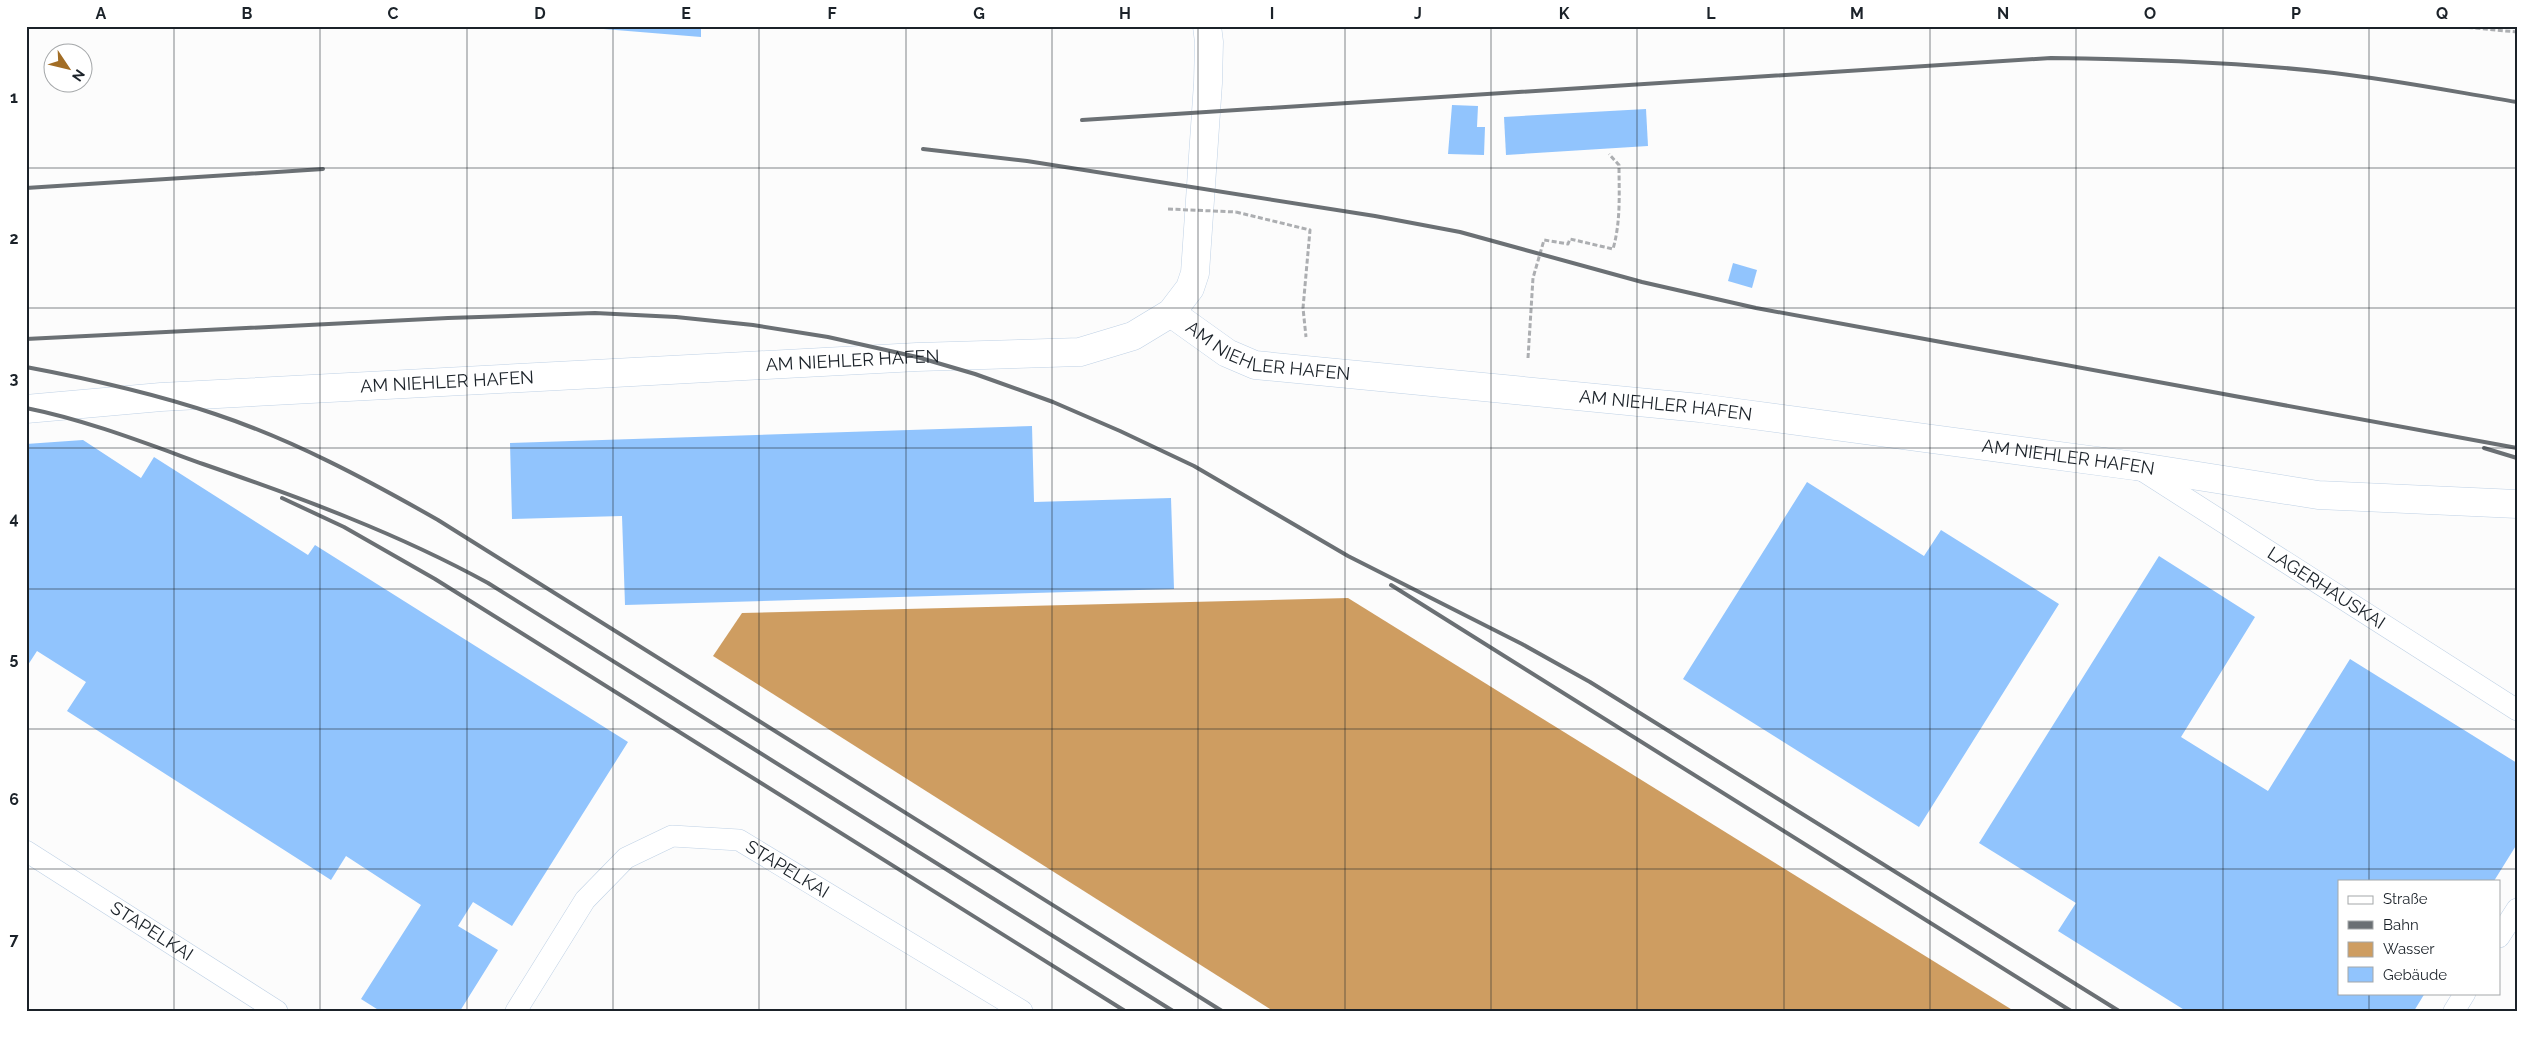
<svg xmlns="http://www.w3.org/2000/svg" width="2543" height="1037" font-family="Raleway,sans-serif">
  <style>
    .water { fill: #ce9d61 }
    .building { fill: #91c4fd }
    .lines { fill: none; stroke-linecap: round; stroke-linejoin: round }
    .lane-casing { stroke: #bfd1e5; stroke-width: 22 }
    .street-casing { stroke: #bfd1e5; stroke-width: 29 }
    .path { stroke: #acaeb1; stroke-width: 3; stroke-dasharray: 5 2.5; stroke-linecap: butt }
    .lane { stroke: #fff; stroke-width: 21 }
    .street { stroke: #fff; stroke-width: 28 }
    .rail { stroke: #6b7074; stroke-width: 4 }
    .path-bridge { stroke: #acaeb1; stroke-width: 3; stroke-dasharray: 5 2.5; stroke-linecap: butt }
    .grid { fill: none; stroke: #1b2229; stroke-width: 1; stroke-opacity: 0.55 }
    .labels { text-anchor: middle; stroke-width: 4; stroke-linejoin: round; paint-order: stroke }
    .street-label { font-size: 18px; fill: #1b2229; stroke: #fff }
    .neatline { fill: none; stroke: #1b2229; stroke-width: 2 }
    .grid-label { font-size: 16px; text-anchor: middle; font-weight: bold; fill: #1b2229 }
  </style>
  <rect width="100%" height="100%" fill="#fcfcfc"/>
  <polygon class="water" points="1348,598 2014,1011 1273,1011 713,656 742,613"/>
  <g class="building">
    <polygon points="567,26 701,26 701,37"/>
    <polygon points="1452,105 1478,106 1477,127 1485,127 1484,155 1448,154"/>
    <polygon points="1646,109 1648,146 1506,155 1504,117"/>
    <polygon points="1733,263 1757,270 1752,288 1728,281"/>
    <polygon points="1032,426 1034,502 1171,498 1174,589 625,605 622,516 512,519 510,443"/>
    <polygon points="83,440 141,478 154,457 308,555 315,545 628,742 512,926 473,902 458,926 498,950 460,1011 380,1011 361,999 421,905 346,856 331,880 67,711 86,682 37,651 26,668 26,444"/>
    <polygon points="1807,482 1924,556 1941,530 2059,604 1919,827 1683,679"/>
    <polygon points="2159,556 2255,617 2181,737 2268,791 2350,659 2517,763 2517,844 2494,881 2339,881 2339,993 2425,993 2414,1011 2186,1011 2058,931 2076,903 1979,843"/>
  </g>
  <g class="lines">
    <g class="lane-casing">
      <g id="lane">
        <path id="s1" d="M2140,469L2517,710"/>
        <path id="s2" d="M26,851L277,1011"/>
        <polyline points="2499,937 2517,909"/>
        <path id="s3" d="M516,1011L585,900L626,858L672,836L739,840L1022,1011"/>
        <polyline points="2454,1011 2465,993"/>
      </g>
    </g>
    <g class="street-casing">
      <g id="street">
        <path id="s4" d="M1171,313L1227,353L1255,365L1700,408L2135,466L2318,495L2517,504"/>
        <path id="s5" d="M26,409L161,397L917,357L1080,352L1133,336L1171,313L1190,288L1195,273L1208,83L1209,42L1207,26"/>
      </g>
    </g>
    <g class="path">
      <polyline points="2453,26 2517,32"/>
      <polyline points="1236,212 1310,230 1303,308 1306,337"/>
      <path d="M1528,358L1533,278L1544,240L1568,244L1570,239L1613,249C1621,221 1619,193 1619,165L1609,154"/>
    </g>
    <use href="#lane" class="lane"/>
    <use href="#street" class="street"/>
    <g class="rail">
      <path d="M1082,120L2051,58C2145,59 2240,62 2334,73C2395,80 2456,92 2517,102"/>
      <polyline points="923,149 1027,161 1375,216 1460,232 1642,282 1756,308 2517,448"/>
      <polyline points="26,188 323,169"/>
      <polyline points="26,339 448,318 595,313 676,317 753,325 828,337 917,357 975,374 1053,402 1120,431 1194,466 1348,556 1522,644 1590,682 2119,1011"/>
      <path d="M26,367C90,379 153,393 215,414C293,440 366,479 438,520L1222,1011"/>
      <path d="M26,408C86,420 145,443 203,464C301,498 397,533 488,583L1173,1011"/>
      <polyline points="2484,448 2517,458"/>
      <polyline points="282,498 344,527 435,579 1125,1011"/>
      <polyline points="1391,585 2071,1011"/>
    </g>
    <polyline class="path-bridge" points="1168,209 1236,212"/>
  </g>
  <path class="grid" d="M174,26V1011M320,26V1011M467,26V1011M613,26V1011M759,26V1011M906,26V1011M1052,26V1011M1198,26V1011M1345,26V1011M1491,26V1011M1637,26V1011M1784,26V1011M1930,26V1011M2076,26V1011M2223,26V1011M2369,26V881M26,168H2517M26,308H2517M26,448H2517M26,589H2517M26,729H2517M26,869H2517M2369,993V1011"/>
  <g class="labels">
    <g class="street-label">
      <text dy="6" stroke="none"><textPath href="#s4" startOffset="108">AM NIEHLER HAFEN</textPath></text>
      <text dy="6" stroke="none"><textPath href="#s5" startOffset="828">AM NIEHLER HAFEN</textPath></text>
      <text dy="6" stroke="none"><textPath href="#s5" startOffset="422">AM NIEHLER HAFEN</textPath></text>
      <text dy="6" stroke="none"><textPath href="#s4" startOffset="512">AM NIEHLER HAFEN</textPath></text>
      <text dy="6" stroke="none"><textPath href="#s4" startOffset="918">AM NIEHLER HAFEN</textPath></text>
      <text dy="6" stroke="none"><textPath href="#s1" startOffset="221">LAGERHAUSKAI</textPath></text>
      <text dy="6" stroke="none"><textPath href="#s3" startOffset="364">STAPELKAI</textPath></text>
      <text dy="6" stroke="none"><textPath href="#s2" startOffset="149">STAPELKAI</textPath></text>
    </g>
  </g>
  <rect width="2543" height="1037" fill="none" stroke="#ffffff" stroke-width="55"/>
  <rect x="2338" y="880" width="162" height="115" fill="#ffffff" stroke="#a4a7a9"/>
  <rect x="2348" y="896" width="25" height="8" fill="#ffffff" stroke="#a4a7a9"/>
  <text x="2383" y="904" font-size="15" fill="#1b2229">Straße</text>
  <rect x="2348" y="921" width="25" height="8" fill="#6b7074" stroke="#a4a7a9"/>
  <text x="2383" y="930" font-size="15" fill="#1b2229">Bahn</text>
  <rect x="2348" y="942" width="25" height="15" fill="#ce9d61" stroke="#a4a7a9"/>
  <text x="2383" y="954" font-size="15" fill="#1b2229">Wasser</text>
  <rect x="2348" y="967" width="25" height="15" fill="#91c4fd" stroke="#a4a7a9"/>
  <text x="2383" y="980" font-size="15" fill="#1b2229">Gebäude</text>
  <g transform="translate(68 68) rotate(125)"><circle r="24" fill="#ffffff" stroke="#a4a7a9"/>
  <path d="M0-4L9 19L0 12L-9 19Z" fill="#a26d25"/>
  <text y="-8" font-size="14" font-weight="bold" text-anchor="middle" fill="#1b2229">N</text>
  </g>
  <rect x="28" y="28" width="2488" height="982" class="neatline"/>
  <g class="grid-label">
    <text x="101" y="19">A</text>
    <text x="247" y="19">B</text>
    <text x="393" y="19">C</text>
    <text x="540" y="19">D</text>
    <text x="686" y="19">E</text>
    <text x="832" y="19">F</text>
    <text x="979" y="19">G</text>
    <text x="1125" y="19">H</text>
    <text x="1272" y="19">I</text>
    <text x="1418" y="19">J</text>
    <text x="1564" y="19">K</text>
    <text x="1711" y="19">L</text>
    <text x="1857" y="19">M</text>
    <text x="2003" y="19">N</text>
    <text x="2150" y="19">O</text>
    <text x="2296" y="19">P</text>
    <text x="2442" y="19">Q</text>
    <text x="14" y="103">1</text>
    <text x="14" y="244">2</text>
    <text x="14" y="384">3</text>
    <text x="14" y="524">4</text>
    <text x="14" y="664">5</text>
    <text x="14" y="805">6</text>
    <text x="14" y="945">7</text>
  </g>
</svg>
